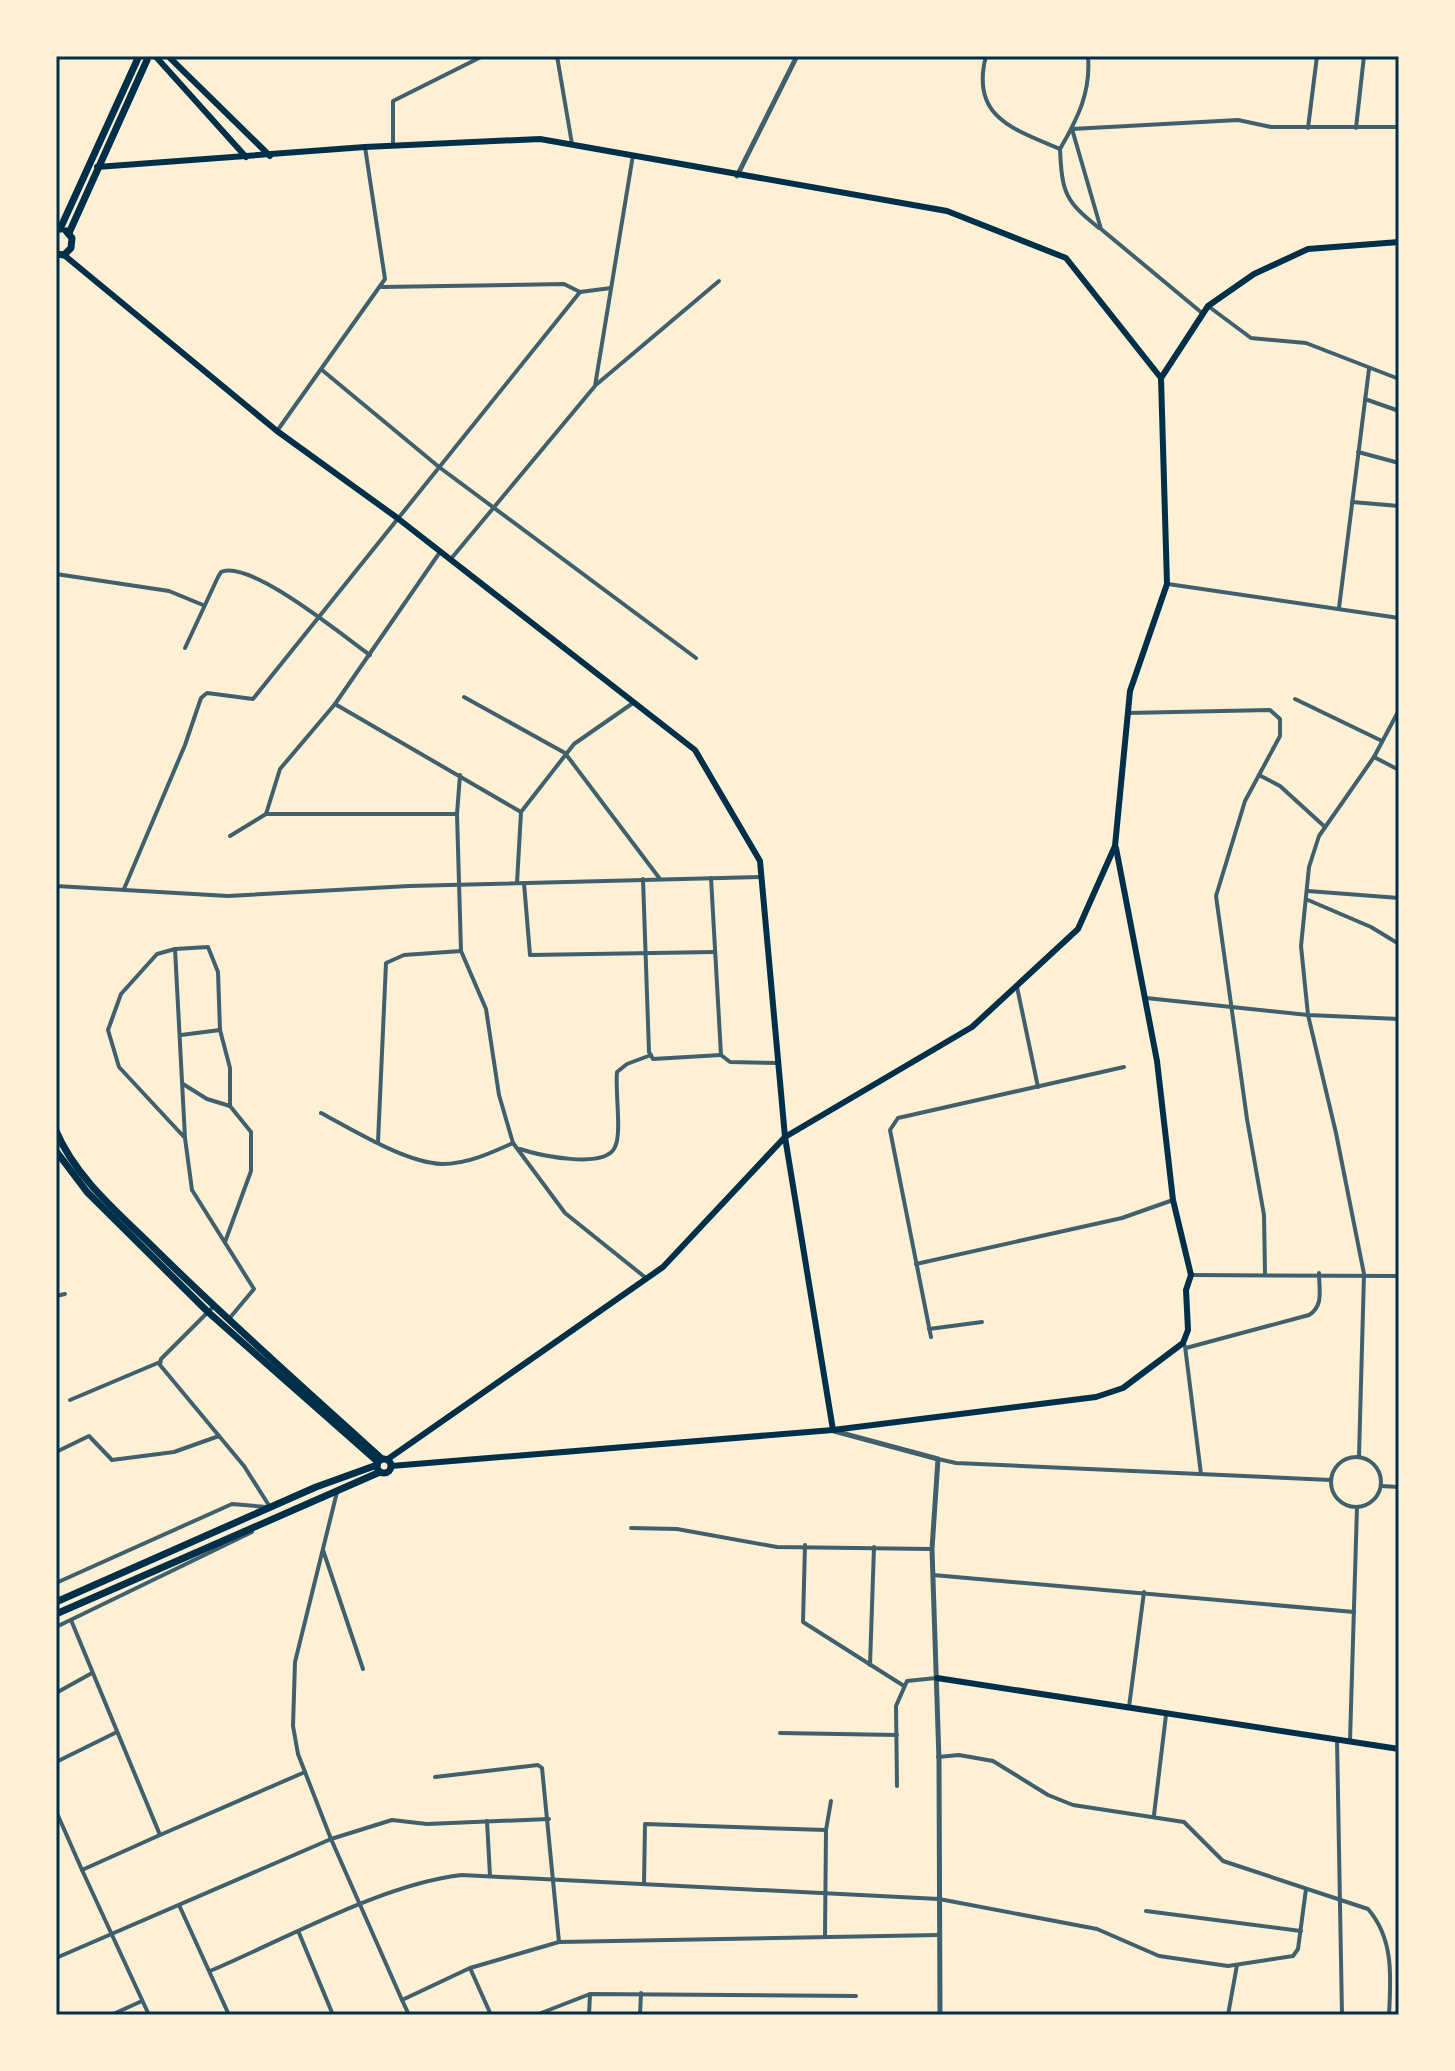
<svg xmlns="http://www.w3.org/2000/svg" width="1455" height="2071" font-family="'Exo 2',sans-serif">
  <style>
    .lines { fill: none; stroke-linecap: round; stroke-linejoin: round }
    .minor { stroke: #3f606c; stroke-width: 4 }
    .tertiary { stroke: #3f606c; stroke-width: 5 }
    .secondary { stroke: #003049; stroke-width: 6 }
    .trunk { stroke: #003049; stroke-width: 7 }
    .neatline { fill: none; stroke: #003049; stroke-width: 3 }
  </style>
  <rect width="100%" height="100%" fill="#fdf0d5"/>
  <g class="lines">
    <g class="minor">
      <polyline points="557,56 572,144"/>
      <path d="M986,56C970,117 1013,129 1060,149C1078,118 1091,92 1088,56"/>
      <polyline points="1308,128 1317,56"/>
      <polyline points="1356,128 1364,56"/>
      <polyline points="1072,129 1238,120 1271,127 1399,127"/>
      <polyline points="1072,129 1101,229 1202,313"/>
      <polyline points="393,146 393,101 483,56"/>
      <path d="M1060,149C1062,193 1065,201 1099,228"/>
      <polyline points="382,287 564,284 580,292"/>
      <polyline points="1208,306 1251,338 1306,343 1399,379"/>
      <polyline points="322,370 439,467 696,658"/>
      <polyline points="597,384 719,281"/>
      <polyline points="1365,399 1399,411"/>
      <polyline points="277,431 385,279 365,147"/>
      <polyline points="1358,452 1399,463"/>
      <polyline points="1352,502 1399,506"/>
      <polyline points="450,560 595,386 633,155"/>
      <polyline points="56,574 169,591 203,605"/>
      <polyline points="1168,584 1399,618"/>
      <polyline points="1339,608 1369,369"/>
      <path d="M185,648L218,577L221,572C250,559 343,636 370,655"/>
      <polyline points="464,697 565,753 660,879"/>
      <polyline points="1295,699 1382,741"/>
      <polyline points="335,704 521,812"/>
      <polyline points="1127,713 1270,710 1280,719 1280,736 1245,801 1216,896 1247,1119 1264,1215 1265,1273"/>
      <polyline points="1374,757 1399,770"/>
      <polyline points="460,775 457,814 461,951 486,1009 499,1095 513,1143 565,1213 646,1278"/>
      <polyline points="1259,775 1280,786 1325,827"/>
      <polyline points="266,814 280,769 335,704 440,552"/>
      <polyline points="230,836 266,814 457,814"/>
      <polyline points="711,878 721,1055 730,1062 778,1063"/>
      <polyline points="643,879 649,1052 653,1059 721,1055"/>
      <polyline points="517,883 521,812 574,744 633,703"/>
      <polyline points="524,883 530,955 714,952"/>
      <polyline points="56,886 228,896 409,886 760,877"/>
      <polyline points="124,889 185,745 201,698 207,693 253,699 580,292 611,288"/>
      <polyline points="1308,891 1399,898"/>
      <polyline points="1308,900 1371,927 1399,944"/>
      <polyline points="175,949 208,947 218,972 220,1030 230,1068 230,1106 251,1132 251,1171 225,1242"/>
      <polyline points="1017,987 1038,1087"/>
      <polyline points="1146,998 1308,1015 1399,1019"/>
      <polyline points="181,1035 220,1030"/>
      <polyline points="183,1084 207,1099 230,1106"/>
      <path d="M321,1113C353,1130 406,1163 442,1164C467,1164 491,1153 513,1143"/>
      <polyline points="185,1138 175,949 157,954 121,994 108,1030 119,1067 185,1138 192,1190 254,1289 228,1320"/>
      <polyline points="378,1142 386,963 404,955 461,951"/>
      <path d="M520,1149C538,1155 605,1170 615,1147C622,1133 615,1092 617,1072L627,1064L651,1055"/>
      <polyline points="916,1264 1122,1218 1173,1200"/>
      <polyline points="1191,1275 1399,1276"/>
      <polyline points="56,1296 65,1294"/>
      <polyline points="214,1306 161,1359 160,1365 244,1466 270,1507"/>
      <polyline points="929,1329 982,1322"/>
      <polyline points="931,1337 890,1130 898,1118 1124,1067"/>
      <polyline points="1185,1346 1201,1474"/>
      <path d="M1186,1348L1309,1315C1324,1306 1319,1289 1319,1273"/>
      <polyline points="70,1400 160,1362"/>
      <polyline points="56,1452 89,1436 112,1460 174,1452 219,1436"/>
      <polyline points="1359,1456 1364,1274 1336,1133 1308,1015 1301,946 1309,867 1319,836 1374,757 1399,710"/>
      <circle cx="1356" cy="1482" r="25"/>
      <polyline points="938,1459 956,1463 1331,1480"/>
      <polyline points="1381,1486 1399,1487"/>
      <polyline points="337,1492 295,1662 293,1726 298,1754 331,1839 402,2000 470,1968 491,2015"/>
      <polyline points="631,1528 677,1529 777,1547 931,1549"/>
      <polyline points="805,1545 803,1622 904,1686"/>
      <polyline points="323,1550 363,1669"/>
      <polyline points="933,1575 1354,1612"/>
      <polyline points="56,1583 232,1504 267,1507"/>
      <polyline points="71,1620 160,1835 305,1772"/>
      <polyline points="56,1627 252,1532"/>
      <polyline points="870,1665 874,1547"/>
      <polyline points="56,1693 92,1673"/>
      <polyline points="1129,1707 1144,1592"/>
      <polyline points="780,1733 897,1735"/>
      <polyline points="1337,1739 1342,2015"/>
      <polyline points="1350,1741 1357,1507"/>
      <path d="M938,1757L959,1755L993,1761L1048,1795L1073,1805L1184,1822L1223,1861L1368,1909C1394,1939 1391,1977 1389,2015"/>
      <polyline points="56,1762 117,1732"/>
      <polyline points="435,1777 538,1765 542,1768 559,1942"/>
      <polyline points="897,1786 896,1706 907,1681 936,1678"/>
      <polyline points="56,1811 82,1870"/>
      <polyline points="1154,1815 1166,1715"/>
      <polyline points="487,1821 490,1876"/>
      <polyline points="644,1884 645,1824 826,1830"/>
      <polyline points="179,1905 229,2015"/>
      <polyline points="1146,1911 1301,1931"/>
      <polyline points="299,1933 333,2015"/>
      <polyline points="825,1936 826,1830 831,1801"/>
      <polyline points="56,1958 331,1839 392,1820 427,1824 549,1819"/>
      <polyline points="470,1968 559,1942 939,1935"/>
      <path d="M210,1971C286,1939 382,1884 462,1875L939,1899L1097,1929L1159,1956L1228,1966L1293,1956L1298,1949L1306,1889"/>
      <polyline points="402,2000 409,2015"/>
      <polyline points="111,2015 142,2001"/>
      <polyline points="149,2015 82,1870 160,1835"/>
      <polyline points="536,2015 590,1994 856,1996"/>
      <polyline points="589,2015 590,1994"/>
      <polyline points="640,2015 641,1993"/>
      <polyline points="1228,2015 1237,1965"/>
    </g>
    <g class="tertiary">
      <polyline points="737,176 797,56"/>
      <polyline points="834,1431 938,1459 932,1549 939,1760 940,2015"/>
    </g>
    <g class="secondary">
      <polyline points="168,56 270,156"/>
      <polyline points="157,58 246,157"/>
      <polyline points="97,167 365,147 540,139 947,211 1066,258 1161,378 1167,584 1130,691 1115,846 1078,929 972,1027 785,1137 663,1267 388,1459"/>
      <polyline points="64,255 277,431 396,517 695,750 760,861 785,1137 833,1430"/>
      <polyline points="1161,378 1208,306 1254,274 1308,249 1399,242"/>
      <polyline points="391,1466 833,1430 1096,1397 1123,1388 1183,1343 1188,1330 1186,1290 1191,1275 1173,1200 1157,1061 1116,848"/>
      <polyline points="937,1678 1399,1749"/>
    </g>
    <g class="trunk">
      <polyline points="60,229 139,56"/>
      <polyline points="69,233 147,60"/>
      <polyline points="56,254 64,255 71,248 72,238 66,231"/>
      <path d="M56,1131C77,1180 120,1214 157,1251C230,1323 306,1390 382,1459"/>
      <polyline points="56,1151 87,1192 208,1312 378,1462"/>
      <circle cx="384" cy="1466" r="7"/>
      <polyline points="56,1602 316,1487 377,1465"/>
      <polyline points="56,1614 380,1472"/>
    </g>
  </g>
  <rect width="1455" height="2071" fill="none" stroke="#fdf0d5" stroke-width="116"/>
  <rect x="58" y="58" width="1339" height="1955" class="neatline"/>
</svg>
